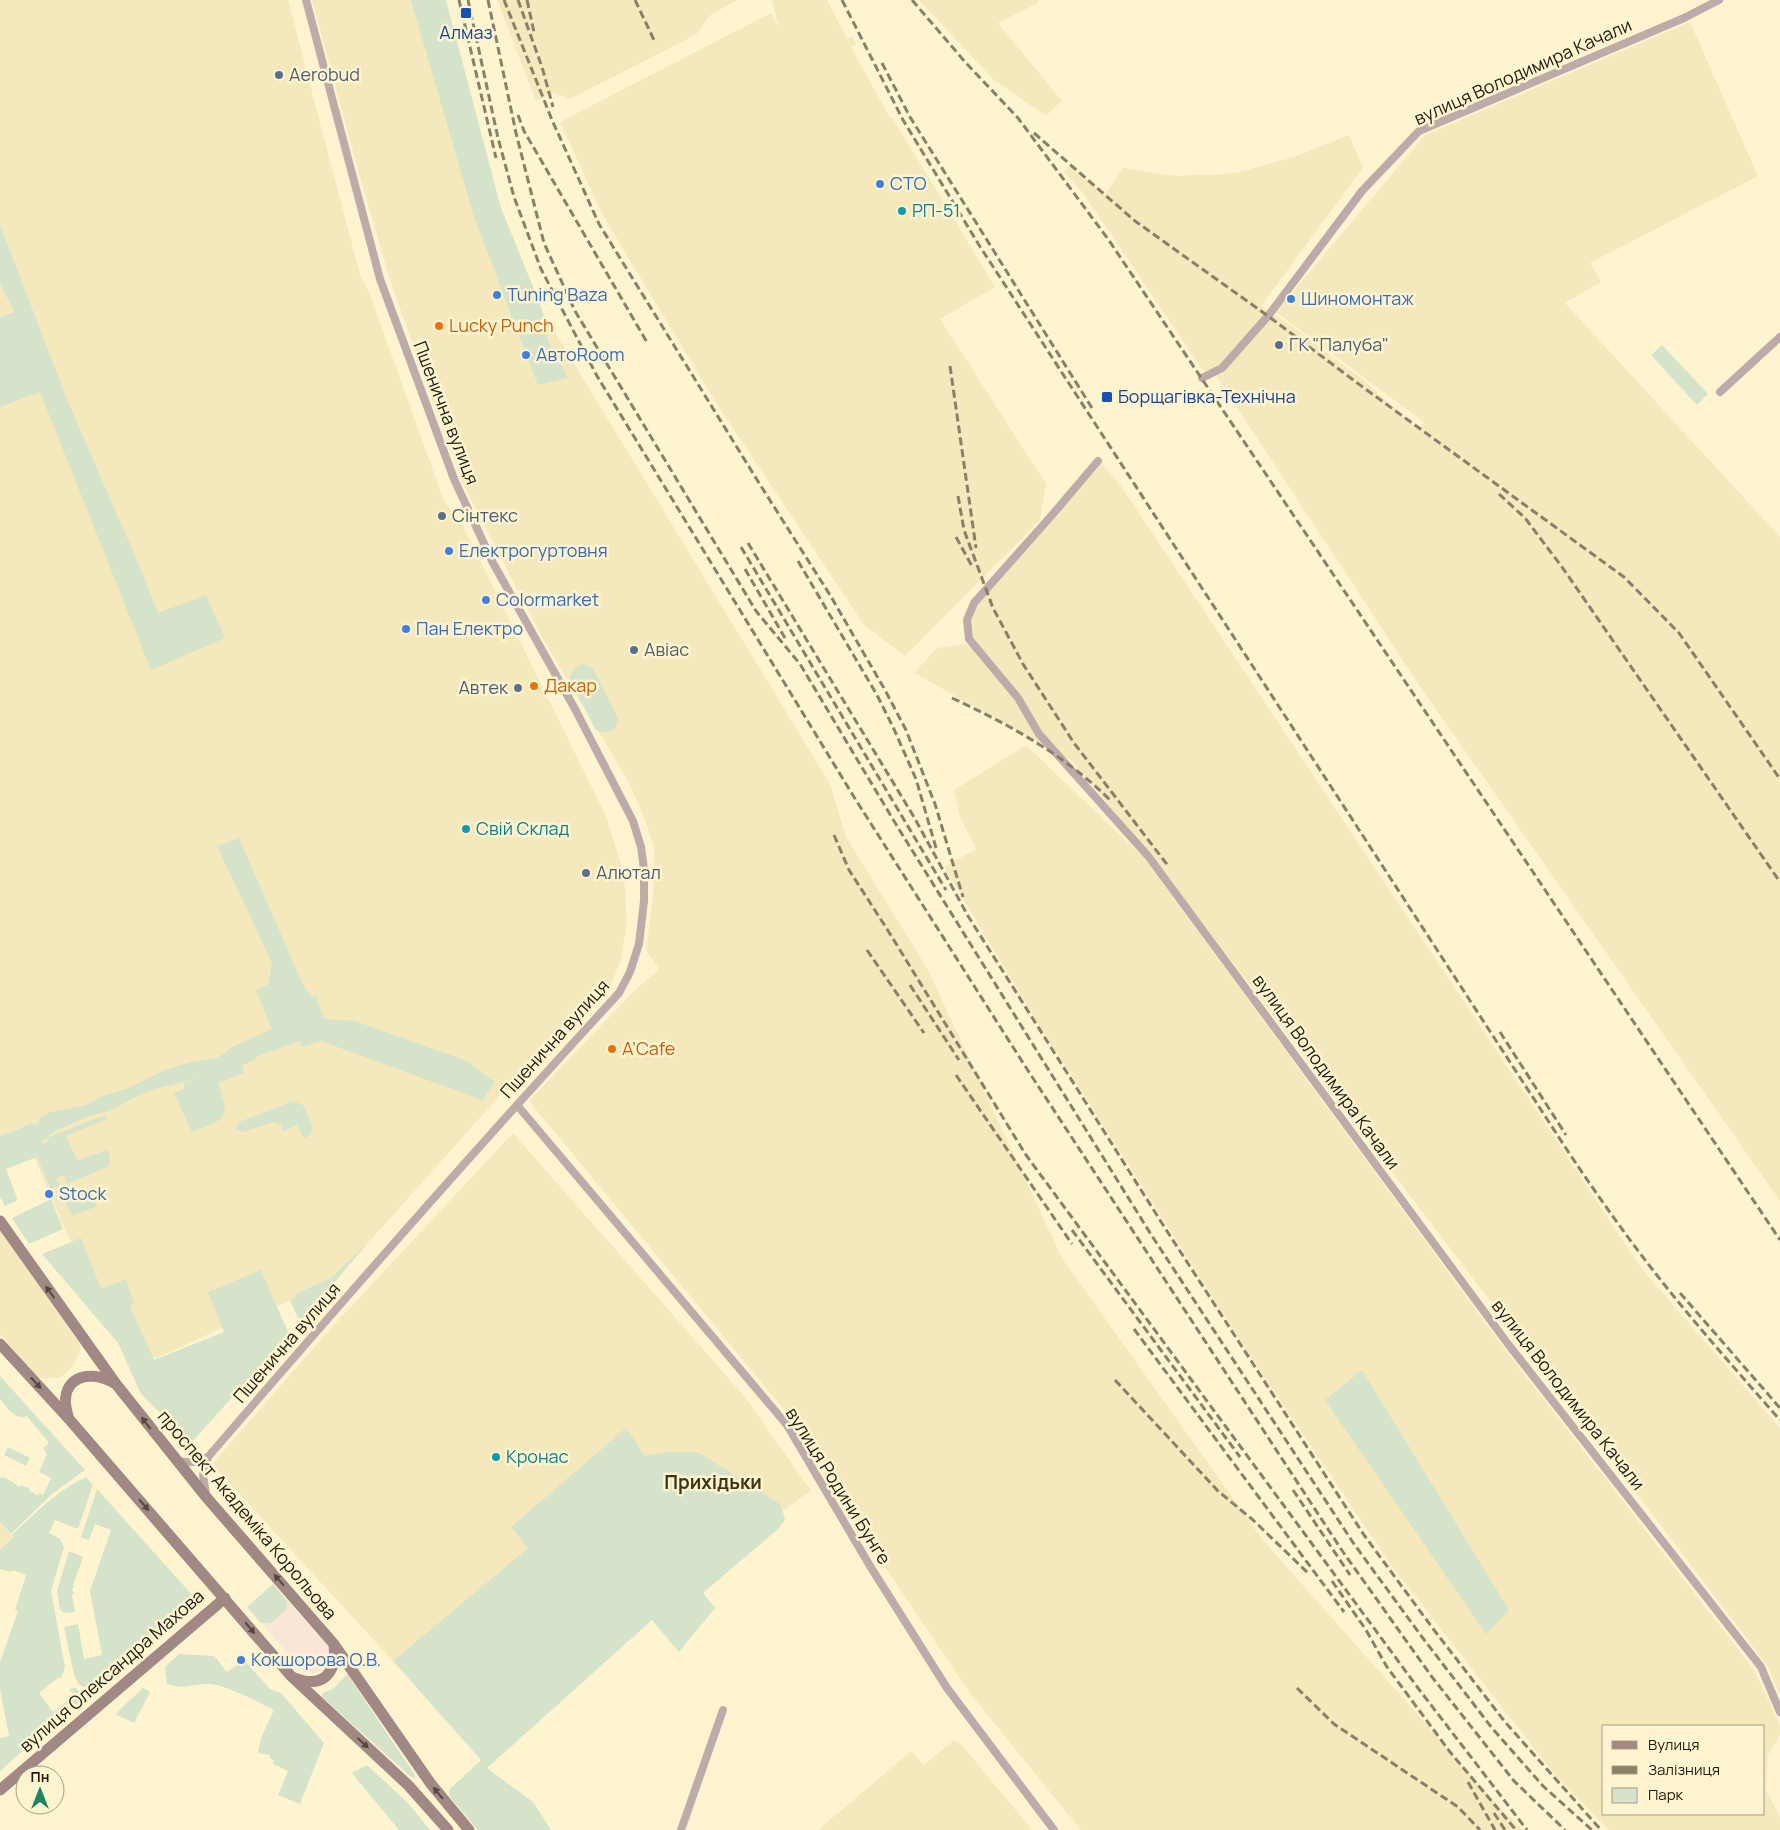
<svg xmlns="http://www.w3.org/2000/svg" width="1780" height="1830" font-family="Manrope,sans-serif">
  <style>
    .commercial { fill: #fae6d6 }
    .built { fill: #f4e8bc; fill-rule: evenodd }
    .green { fill: #d5e3ca }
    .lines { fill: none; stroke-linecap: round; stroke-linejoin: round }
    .street { stroke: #beaba9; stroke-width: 8 }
    .secondary { stroke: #a28884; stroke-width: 11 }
    .rail { stroke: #878169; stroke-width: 3; stroke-dasharray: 8 4; stroke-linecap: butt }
    .oneway { fill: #53473e }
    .transit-dot { fill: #1a4fb4; stroke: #fef4d0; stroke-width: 2 }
    .service-dot { fill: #5c6f8a; stroke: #fef4d0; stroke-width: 2 }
    .shop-dot { fill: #3f7fe0; stroke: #fef4d0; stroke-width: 2 }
    .culture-dot { fill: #0f9aa8; stroke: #fef4d0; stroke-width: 2 }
    .food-dot { fill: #e8710a; stroke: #fef4d0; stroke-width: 2 }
    .labels { text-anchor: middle; stroke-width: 5; stroke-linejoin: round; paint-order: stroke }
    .transit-label { font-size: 18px; fill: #164399; stroke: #fef4d0 }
    .street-label { font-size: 18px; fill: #1f1c0f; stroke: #fef4d0 }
    .service-label { font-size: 18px; fill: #4e5e75; stroke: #fef4d0; text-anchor: start }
    .shop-label { font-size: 18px; fill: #366cbe; stroke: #fef4d0; text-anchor: start }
    .culture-label { font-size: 18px; fill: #0d838f; stroke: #fef4d0; text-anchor: start }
    .food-label { font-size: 18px; fill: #c56008; stroke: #fef4d0; text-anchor: start }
    .neighbourhood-label { font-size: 19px; font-weight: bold; fill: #3d3516; stroke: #fef4d0 }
  </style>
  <rect width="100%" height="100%" fill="#fef4d0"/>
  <polygon class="commercial" points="273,1584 327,1645 329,1650 329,1659 327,1663 319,1671 313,1673 302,1670 247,1607"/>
  <g class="built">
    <polygon points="0,0 288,0 360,275 369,292 444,501 461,522 606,816 624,874 627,923 621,960 609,989 524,1079 503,1092 368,1243 331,1278 296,1294 297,1297 277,1306 276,1303 157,1358 121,1348 64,1227 21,1127 0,1136"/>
    <polygon points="312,0 434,0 464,113 528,288 830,784 846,837 927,968 1062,1258 1262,1539 1503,1811 1523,1830 1081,1830 969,1692 885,1567 801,1430 529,1101 632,993 659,969 646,950 653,896 654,846 642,812 627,779 543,639 463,484 391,283 357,166"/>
    <polygon points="497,0 737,0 709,16 697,34 570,99 554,93 536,101"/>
    <polygon points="772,0 827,0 847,39 852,37 856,44 851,47 890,118 892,117 995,287 940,319 1046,484 1040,520 905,656 864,625 713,398 602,214 560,122 771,13 779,29"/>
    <polygon points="919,0 1037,0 1038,3 998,23 1062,101 1046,116 994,80"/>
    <polygon points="1690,22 1758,176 1590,263 1601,282 1565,303 1780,537 1780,1201 1419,685 1217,377 1202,369 1083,193 1064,172 1069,165 1105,195 1123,168 1177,176 1236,173 1294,157 1349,135 1363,168 1261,306 1293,327 1362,379 1419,430 1424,422 1276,312 1425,135"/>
    <polygon points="1102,464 1121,486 1641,1268 1780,1428 1780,1695 1767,1665 1151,855 1071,760 914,673 937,648 968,643 973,637 971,625 975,608"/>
    <path d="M1026,745L1144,858L1503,1347L1754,1670L1780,1725V1735L1768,1755L1766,1790L1780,1817V1830H1609L1555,1775L1391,1565L1247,1351L1036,1020L944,867L976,849L960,817L954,790ZM1604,1726H1764V1814H1604Z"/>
    <polygon points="513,1133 745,1397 811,1491 717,1556 638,1456 393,1661 212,1464 332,1327"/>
    <polygon points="0,1228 80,1345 80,1351 73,1366 61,1377 45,1379 36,1376 0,1334"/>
    <polygon points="0,1522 13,1537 0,1548"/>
    <polygon points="954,1740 961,1744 1032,1830 818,1830 911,1751 924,1765"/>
  </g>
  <g class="green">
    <polygon points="411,0 446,0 501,208 542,309 548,341 568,378 538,385 474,217"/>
    <polygon points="0,225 68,402 142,572 158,613 206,595 225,638 151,670 40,392 0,407 0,317 15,312 0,284"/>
    <polygon points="1662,345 1708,394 1697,405 1651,355"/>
    <path d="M582,664L593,668L618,718C617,731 606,737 595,729L570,680C570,672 574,667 582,664Z"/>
    <path d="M239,838L304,987L313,997L316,996L324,1019L355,1021L467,1061L495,1082L482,1100L321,1041L302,1047L299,1041L256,1057L253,1061L242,1065L244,1073L218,1083C231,1121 226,1118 192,1132L174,1093L184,1089V1083L204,1074L184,1082L154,1089L137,1096L109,1111L92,1115L53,1132L41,1142L42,1144L48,1142L47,1138L105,1115L107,1119L66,1136L77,1160L108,1150C110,1157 112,1161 107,1167L67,1184L64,1175L56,1178L59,1186L51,1189L37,1157L6,1169L17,1198L16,1201L5,1206L0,1197V1136L33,1123L35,1126L38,1123L41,1117L48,1113L86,1105L102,1096L129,1088L165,1070L187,1063L219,1057L234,1046L272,1029L256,991L268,984L272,963L217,846Z"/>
    <path d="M293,1101L303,1105C308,1117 320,1132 304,1138L297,1125L283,1131L281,1125L274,1122L243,1132L236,1130V1127L239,1122Z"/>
    <polygon points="80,1188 88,1189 97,1206 72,1216 64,1199 72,1196 71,1192"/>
    <polygon points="51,1199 63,1229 29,1244 12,1218"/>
    <polygon points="81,1238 101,1289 126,1279 134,1303 130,1306 154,1360 224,1332 208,1292 261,1270 289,1334 192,1442 188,1444 181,1439 165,1418 141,1394 118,1343 42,1254"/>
    <polygon points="368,1243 303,1319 298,1318 290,1300 297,1297 295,1294 331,1278"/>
    <polygon points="1362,1370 1509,1610 1486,1634 1325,1400"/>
    <path d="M0,1376L85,1470L52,1494L11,1534L0,1522V1477L3,1478L4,1477L20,1487L21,1485L30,1489L29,1491L38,1495L39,1493L43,1495L51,1478L39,1472L47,1454L43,1448L49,1443L27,1416C15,1421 7,1407 0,1399Z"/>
    <polygon points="626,1428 645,1456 668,1452 698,1452 781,1505 785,1520 778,1529 703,1593 715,1608 679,1652 652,1620 487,1768 533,1802 551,1830 478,1830 450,1797 449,1790 481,1760 393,1661 528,1548 511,1527"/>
    <polygon points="8,1447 30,1458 26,1466 4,1455"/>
    <path d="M86,1477L93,1485L78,1529L55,1520L49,1533L60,1539L64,1547L51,1591L65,1667L61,1679L59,1677L39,1693L53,1712L74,1696L69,1689L76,1688L84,1697L0,1771V1738L9,1736L0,1689V1662L18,1611L15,1610L26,1575L13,1570L12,1572L0,1569V1549L14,1537L12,1535C35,1513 58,1490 86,1477Z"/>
    <polygon points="97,1489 194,1597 195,1601 192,1606 90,1694 78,1683 74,1675 64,1627 78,1624 84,1659 102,1655 90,1591 111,1530 95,1524 89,1540 81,1537"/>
    <path d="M69,1551L83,1557L73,1585L74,1587L72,1590L74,1593L72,1595L75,1612C69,1613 65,1614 60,1610L57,1591Z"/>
    <polygon points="273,1584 287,1602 287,1609 271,1623 261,1623 247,1607"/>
    <path d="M179,1654L214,1656L227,1672L244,1660L270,1689L281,1693L324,1743L300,1804L278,1795L288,1771L273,1764L274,1760L270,1758V1755L258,1753L261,1738L274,1710C257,1702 228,1685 209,1684C191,1684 187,1690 167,1684L165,1667Z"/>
    <polygon points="347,1674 415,1775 415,1778 410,1776 322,1697 323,1693 334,1688"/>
    <polygon points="143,1688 150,1692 134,1723 115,1714"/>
    <polygon points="367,1765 408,1803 430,1830 399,1830 352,1773"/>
  </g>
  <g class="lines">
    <g class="street">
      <polyline points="1202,378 1222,368 1268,316 1362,191 1419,131 1684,18 1719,0"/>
      <polyline points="1720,392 1780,337"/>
      <polyline points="1098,461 1052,515 974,603 967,620 969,639 1018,698 1039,734 1148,856 1508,1344 1761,1667 1780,1712"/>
      <polyline points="517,1105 787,1425 870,1566 947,1688 1054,1830"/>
      <path d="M177,1461C189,1463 197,1463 208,1457C343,1300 479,1145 619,993L630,972L639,944L644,901V869L641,847L633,821L575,709L493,563L454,479L380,279L306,0"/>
      <polyline points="206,1494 203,1475 208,1457"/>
      <polyline points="681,1830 723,1710"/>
    </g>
    <g class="secondary">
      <polyline points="0,1221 116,1384 207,1498 333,1643 431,1784 469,1830"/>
      <polyline points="0,1344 69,1419 291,1676 408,1785 448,1830"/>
      <path d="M68,1416C57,1380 85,1367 114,1383"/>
      <path d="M295,1678C323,1689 337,1673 334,1645"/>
      <polyline points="0,1790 225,1598"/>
    </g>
    <g class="rail">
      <polyline points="459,0 496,158"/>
      <polyline points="468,0 498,138 514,197 541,269 597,376 854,797 1025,1066 1343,1552 1432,1677 1514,1781 1565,1830"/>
      <polyline points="488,0 516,133 544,243 575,311 756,611 800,664 897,826 1152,1236 1354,1544 1422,1637 1492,1728 1543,1786 1592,1830"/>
      <polyline points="504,0 552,120 599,224 759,483 830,595 885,690 906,730 935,804 963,897"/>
      <polyline points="518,0 542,67 553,107"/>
      <polyline points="527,0 534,32"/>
      <polyline points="635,0 654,40"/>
      <path d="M842,0L903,120L979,245L1571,1156C1598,1196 1626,1236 1656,1274C1695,1324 1738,1372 1780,1420"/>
      <polyline points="912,0 966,63 1018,118 1108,239 1780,1240"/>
      <polyline points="882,63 910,117 1092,408"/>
      <polyline points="518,115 524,131 648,344"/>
      <polyline points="1034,133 1135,221 1268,316 1364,388 1624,577 1679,633 1780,779"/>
      <polyline points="950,366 976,548"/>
      <polyline points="1499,494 1525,518 1562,567 1780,882"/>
      <polyline points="958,496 964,530 993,608 1023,664 1074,743 1169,867"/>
      <polyline points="956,537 973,568"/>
      <polyline points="748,543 914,817 968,916 1165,1228 1364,1535 1434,1630 1505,1722 1601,1830"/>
      <polyline points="741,547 946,890"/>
      <polyline points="798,561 877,695 893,727 916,779 936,848"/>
      <polyline points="745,569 785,638"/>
      <path d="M952,698C1010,725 1065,755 1111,801"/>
      <polyline points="834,835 849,870 887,929 1026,1155 1418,1688 1527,1830"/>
      <polyline points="867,950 924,1033"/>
      <polyline points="910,985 959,1060"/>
      <polyline points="1500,1032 1566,1135"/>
      <polyline points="956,1075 1072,1244"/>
      <polyline points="1072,1230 1240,1457"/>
      <polyline points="1680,1293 1780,1408"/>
      <polyline points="1134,1329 1344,1612"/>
      <polyline points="1115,1380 1218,1491 1253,1520 1308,1573"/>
      <polyline points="1293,1490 1350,1575"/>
      <polyline points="1332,1581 1366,1630 1387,1667 1450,1752 1516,1830"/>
      <polyline points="1297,1688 1334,1724 1458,1807 1480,1830"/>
      <polyline points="1468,1782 1495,1830"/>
      <polyline points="1494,1813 1505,1830"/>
    </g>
  </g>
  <defs><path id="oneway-solid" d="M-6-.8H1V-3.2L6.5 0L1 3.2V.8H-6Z" transform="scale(1.25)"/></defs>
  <g class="oneway">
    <use href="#oneway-solid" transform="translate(50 1292) rotate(-126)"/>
    <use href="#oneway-solid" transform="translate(36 1383) rotate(47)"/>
    <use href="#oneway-solid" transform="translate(146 1423) rotate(-128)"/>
    <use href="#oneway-solid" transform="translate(144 1505) rotate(49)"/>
    <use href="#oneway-solid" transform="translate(279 1580) rotate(-131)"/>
    <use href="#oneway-solid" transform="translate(250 1628) rotate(50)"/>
    <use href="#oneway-solid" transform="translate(363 1743) rotate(43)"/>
    <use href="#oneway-solid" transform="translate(438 1793) rotate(-130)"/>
  </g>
  <g class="transit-dot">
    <rect x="460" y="7" width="12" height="12" rx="2.5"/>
    <rect x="1101" y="391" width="12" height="12" rx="2.5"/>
  </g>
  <g class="service-dot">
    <circle cx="279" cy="75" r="5"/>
    <circle cx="1279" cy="345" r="5"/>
    <circle cx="442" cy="516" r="5"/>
    <circle cx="634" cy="650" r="5"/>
    <circle cx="518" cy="688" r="5"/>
    <circle cx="586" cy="873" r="5"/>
  </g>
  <g class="shop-dot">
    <circle cx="880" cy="184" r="5"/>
    <circle cx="497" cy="295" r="5"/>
    <circle cx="1291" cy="299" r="5"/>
    <circle cx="526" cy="355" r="5"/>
    <circle cx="449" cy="551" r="5"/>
    <circle cx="486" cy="600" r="5"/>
    <circle cx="406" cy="629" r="5"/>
    <circle cx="49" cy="1194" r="5"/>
    <circle cx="241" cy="1660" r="5"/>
  </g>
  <g class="culture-dot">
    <circle cx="902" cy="211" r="5"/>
    <circle cx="466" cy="829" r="5"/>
    <circle cx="496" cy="1457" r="5"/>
  </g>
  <g class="food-dot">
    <circle cx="439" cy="326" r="5"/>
    <circle cx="534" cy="686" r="5"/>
    <circle cx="612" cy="1049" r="5"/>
  </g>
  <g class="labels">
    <g class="transit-label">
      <text x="466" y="39">Алмаз</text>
      <text x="1118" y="403" text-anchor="start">Борщагівка-Технічна</text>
    </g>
    <g class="street-label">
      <text transform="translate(1523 72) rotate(-24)" y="6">вулиця Володимира Качали</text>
      <text transform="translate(446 413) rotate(69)" y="6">Пшенична вулиця</text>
      <text transform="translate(555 1039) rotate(-48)" y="6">Пшенична вулиця</text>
      <text transform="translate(1326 1072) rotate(54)" y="6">вулиця Володимира Качали</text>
      <text transform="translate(287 1343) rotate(-49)" y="6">Пшенична вулиця</text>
      <text transform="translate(1568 1395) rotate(52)" y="6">вулиця Володимира Качали</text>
      <text transform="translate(838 1486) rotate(58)" y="6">вулиця Родини Бунґе</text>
      <text transform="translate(247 1515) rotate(50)" y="6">проспект Академіка Корольова</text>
      <text transform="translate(112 1671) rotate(-41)" y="6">вулиця Олександра Махова</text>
    </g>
    <g class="service-label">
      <text x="289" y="81">Aerobud</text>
      <text x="1289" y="351">ГК "Палуба"</text>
      <text x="452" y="522">Сінтекс</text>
      <text x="644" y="656">Авіас</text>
      <text x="508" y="694" text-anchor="end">Автек</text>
      <text x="596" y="879">Алютал</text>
    </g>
    <g class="shop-label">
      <text x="890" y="190">СТО</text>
      <text x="507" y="301">Tuning Baza</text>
      <text x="1301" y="305">Шиномонтаж</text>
      <text x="536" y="361">АвтоRoom</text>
      <text x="459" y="557">Електрогуртовня</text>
      <text x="496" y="606">Colormarket</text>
      <text x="416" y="635">Пан Електро</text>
      <text x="59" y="1200">Stock</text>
      <text x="251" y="1666">Кокшорова О.В.</text>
    </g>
    <g class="culture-label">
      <text x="912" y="217">РП-51</text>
      <text x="476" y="835">Свій Склад</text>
      <text x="506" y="1463">Кронас</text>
    </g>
    <g class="food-label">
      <text x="449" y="332">Lucky Punch</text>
      <text x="544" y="692">Дакар</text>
      <text x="622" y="1055">A’Cafe</text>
    </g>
    <g class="neighbourhood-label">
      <text x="713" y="1489">Прихідьки</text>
    </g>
  </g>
  <rect x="1602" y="1725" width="162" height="90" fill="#fef4d0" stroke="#a59e83"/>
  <rect x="1612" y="1741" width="25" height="8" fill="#a28884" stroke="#a59e83"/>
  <text x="1648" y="1750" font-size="15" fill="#1f1c0f">Вулиця</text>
  <rect x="1612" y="1766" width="25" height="8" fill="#878169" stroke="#a59e83"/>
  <text x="1648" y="1775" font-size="15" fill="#1f1c0f">Залізниця</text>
  <rect x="1612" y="1788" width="25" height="15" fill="#d5e3ca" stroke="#a59e83"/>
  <text x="1648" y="1800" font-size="15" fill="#1f1c0f">Парк</text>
  <g transform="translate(40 1790)"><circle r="24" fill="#fef4d0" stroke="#a59e83"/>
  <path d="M0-4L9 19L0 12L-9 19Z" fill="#1c8662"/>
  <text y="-8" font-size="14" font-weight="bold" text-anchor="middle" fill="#1f1c0f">Пн</text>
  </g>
</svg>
